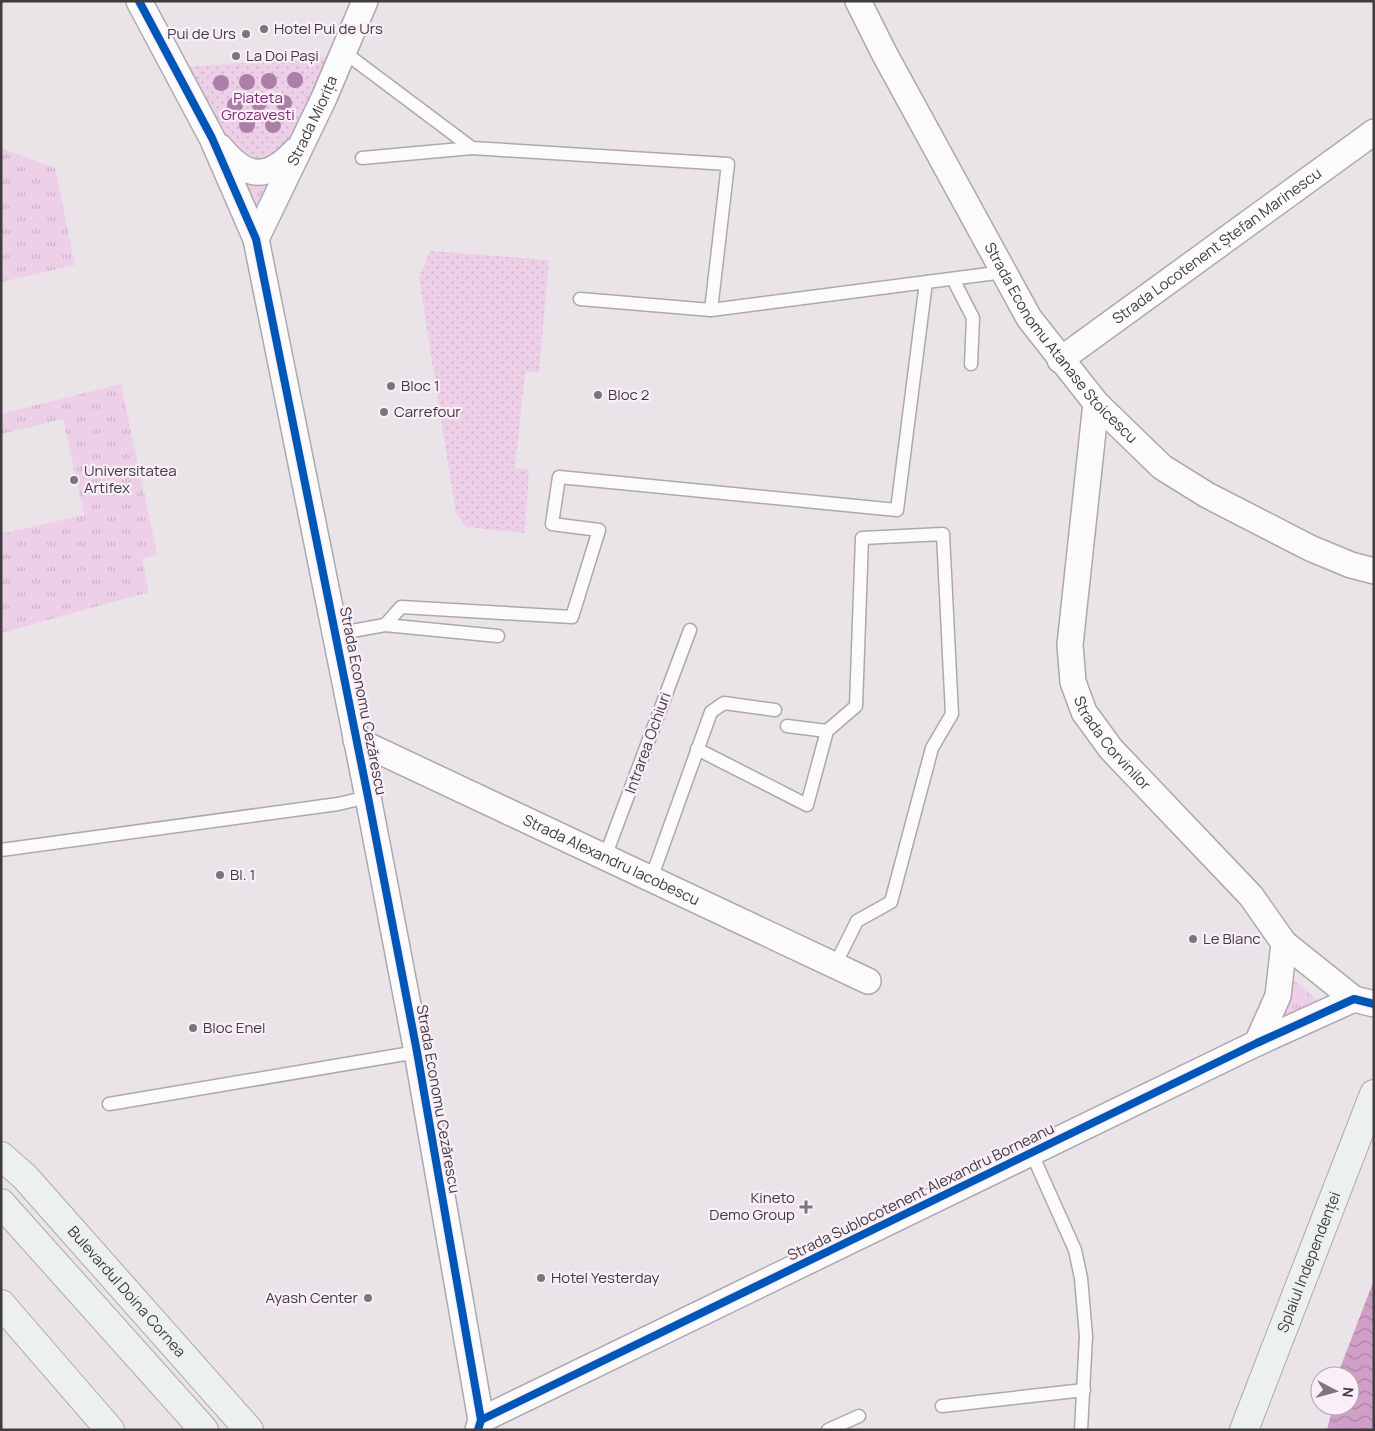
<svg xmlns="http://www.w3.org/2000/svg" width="1375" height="1431" font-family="Manrope,sans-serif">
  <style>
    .grass { fill: url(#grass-tufts) }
    .park { fill: url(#park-dots) }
    .water { fill: url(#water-waves) }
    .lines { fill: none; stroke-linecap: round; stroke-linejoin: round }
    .lane-casing { stroke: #ada8ac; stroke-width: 15 }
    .street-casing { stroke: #ada8ac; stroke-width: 28 }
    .secondary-casing { stroke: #ada8ac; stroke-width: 30 }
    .lane { stroke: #fcfbfc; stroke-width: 12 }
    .street { stroke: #fcfbfc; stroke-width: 25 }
    .secondary { stroke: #edf0f1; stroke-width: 28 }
    .cycleway-casing { stroke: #faeef8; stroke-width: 11 }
    .cycleway { stroke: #0057b8; stroke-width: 8 }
    .tree { fill: #ad7fa8 }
    .poi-dot { fill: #7b767a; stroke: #faeef8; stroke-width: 2 }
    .labels { text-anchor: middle; stroke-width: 4.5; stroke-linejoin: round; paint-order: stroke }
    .poi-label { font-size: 15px; fill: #3f3b3e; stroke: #faeef8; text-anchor: start }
    .park-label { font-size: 15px; fill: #7b2c72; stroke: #faeef8 }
    .street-label { font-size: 15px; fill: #3f3b3e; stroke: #faeef8 }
  </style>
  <defs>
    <pattern id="grass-tufts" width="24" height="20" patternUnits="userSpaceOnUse" patternTransform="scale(1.25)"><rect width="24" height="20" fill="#edcfe8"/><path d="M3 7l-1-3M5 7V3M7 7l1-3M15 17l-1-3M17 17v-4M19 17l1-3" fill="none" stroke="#ccb3c8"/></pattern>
    <pattern id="park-dots" width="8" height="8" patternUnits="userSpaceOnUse" patternTransform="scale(1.25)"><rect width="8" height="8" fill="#edcfe8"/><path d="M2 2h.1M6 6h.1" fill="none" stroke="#ccb3c8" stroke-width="1.8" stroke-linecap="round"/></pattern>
    <pattern id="water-waves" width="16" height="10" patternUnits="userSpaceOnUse" patternTransform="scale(1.25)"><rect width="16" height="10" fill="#d09fc8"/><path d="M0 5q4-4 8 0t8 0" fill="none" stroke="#aa83a4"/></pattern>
  </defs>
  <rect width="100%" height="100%" fill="#eae4e9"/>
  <g class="grass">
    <polygon points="1,148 55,168 75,265 1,282"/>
    <polygon points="235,172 272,179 258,216"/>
    <polygon points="121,384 157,554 142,559 149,592 1,633 1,534 84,515 63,419 1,434 1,414"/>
    <polygon points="1294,980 1318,1001 1283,1018"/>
  </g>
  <g class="park">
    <polygon points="330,57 292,140 258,167 230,145 183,67"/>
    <polygon points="430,251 549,260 539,372 525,372 515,468 529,469 525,533 467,527 456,514 419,278"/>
  </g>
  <polygon class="water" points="1374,1280 1374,1430 1327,1430 1333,1406 1350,1406 1350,1376 1337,1376"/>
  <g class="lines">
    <g class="lane-casing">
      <g id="lane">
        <polyline points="344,52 472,148 728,164 711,310 580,299"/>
        <polyline points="362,158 472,148"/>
        <polyline points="953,279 973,318 971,364"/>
        <polyline points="711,310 1004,272"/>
        <polyline points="385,625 401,607 572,617 599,530 552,524 559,477 897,510 926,282"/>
        <polyline points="335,634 385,625 498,636"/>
        <polyline points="827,731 856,706 862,538 943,534 952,714 932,748 891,902 857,921 835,965"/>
        <polyline points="697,749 807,805 827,731 787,726"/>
        <polyline points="1,850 338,804 368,797"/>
        <polyline points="605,857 690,630"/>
        <polyline points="651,879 711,712 724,703 775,710"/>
        <polyline points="109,1104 417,1052"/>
        <polyline points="1032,1154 1075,1250 1081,1278 1086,1336 1081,1430"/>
        <polyline points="942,1406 1084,1390"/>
        <polyline points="828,1430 859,1416"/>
      </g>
    </g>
    <g class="street-casing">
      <g id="street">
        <polyline points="139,1 212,138 256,239 368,797 417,1052 481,1420 478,1430"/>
        <path id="s1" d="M858,1L884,53L1029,318L1096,403L1162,467L1207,495L1310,548L1351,565L1374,571"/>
        <path d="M220,147C246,179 267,181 295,151"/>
        <path id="s2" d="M256,239L324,98L365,1"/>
        <path id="s3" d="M1060,360L1374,132"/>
        <path id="s4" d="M1096,403L1070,645L1073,682L1084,712L1111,749L1251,896L1284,943L1354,999"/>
        <path id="s5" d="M356,740L868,981"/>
        <polyline points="1257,1043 1278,996 1284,943"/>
        <polyline points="481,1420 1257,1043 1354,999 1374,1004"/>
      </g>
    </g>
    <g class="secondary-casing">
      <g id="secondary">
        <path id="s6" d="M1,1156L25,1177L249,1430"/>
        <polyline points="1,1203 204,1430"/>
        <polyline points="1,1304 110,1430"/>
        <path id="s7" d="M1244,1430L1374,1094"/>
      </g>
    </g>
    <use href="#lane" class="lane"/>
    <use href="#street" class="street"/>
    <use href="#secondary" class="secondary"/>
    <g class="cycleway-casing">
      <g id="cycleway">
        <polyline points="139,1 212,138 256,239 368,797 417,1052 481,1420 478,1430"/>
        <polyline points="481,1420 1257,1043 1354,999 1374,1004"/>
      </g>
    </g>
    <use href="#cycleway" class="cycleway"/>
  </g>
  <g class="tree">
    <circle cx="295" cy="80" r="8"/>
    <circle cx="269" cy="81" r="8"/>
    <circle cx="247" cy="82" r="8"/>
    <circle cx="221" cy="83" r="8"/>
    <circle cx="259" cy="103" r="8"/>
    <circle cx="284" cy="103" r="8"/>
    <circle cx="235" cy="105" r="8"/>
    <circle cx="247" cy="125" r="8"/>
    <circle cx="273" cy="125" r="8"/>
  </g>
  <g class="poi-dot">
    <circle cx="264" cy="29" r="5"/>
    <circle cx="246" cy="34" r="5"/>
    <circle cx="236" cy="56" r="5"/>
    <circle cx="391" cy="386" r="5"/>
    <circle cx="598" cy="395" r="5"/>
    <circle cx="384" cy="412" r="5"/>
    <circle cx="74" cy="480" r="5"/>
    <circle cx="220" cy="875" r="5"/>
    <circle cx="1193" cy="939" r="5"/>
    <circle cx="193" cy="1028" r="5"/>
    <path d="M803.5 1199.5h5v5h5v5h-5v5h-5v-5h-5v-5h5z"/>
    <circle cx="541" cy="1278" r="5"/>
    <circle cx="368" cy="1298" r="5"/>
  </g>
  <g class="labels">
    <g class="poi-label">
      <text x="274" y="34">Hotel Pui de Urs</text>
      <text x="236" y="39" text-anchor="end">Pui de Urs</text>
      <text x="246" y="61">La Doi Pași</text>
      <text x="401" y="391">Bloc 1</text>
      <text x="608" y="400">Bloc 2</text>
      <text x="394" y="417">Carrefour</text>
      <text x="84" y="476">Universitatea<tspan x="84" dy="17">Artifex</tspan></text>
      <text x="230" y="880">Bl. 1</text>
      <text x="1203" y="944">Le Blanc</text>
      <text x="203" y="1033">Bloc Enel</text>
      <text x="795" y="1203" text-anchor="end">Kineto<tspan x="795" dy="17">Demo Group</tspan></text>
      <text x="551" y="1283">Hotel Yesterday</text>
      <text x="358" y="1303" text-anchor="end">Ayash Center</text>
    </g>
    <g class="park-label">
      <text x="258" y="103">Piateta<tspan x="258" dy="17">Grozavesti</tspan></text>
    </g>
    <g class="street-label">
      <text dy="5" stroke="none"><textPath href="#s2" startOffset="131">Strada Miorița</textPath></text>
      <text dy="5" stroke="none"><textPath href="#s3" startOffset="194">Strada Locotenent Ștefan Marinescu</textPath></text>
      <text dy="5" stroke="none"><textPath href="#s1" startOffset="399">Strada Economu Atanase Stoicescu</textPath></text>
      <text transform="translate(363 701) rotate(79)" y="5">Strada Economu Cezărescu</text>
      <text dy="5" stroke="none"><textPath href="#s4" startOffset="354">Strada Corvinilor</textPath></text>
      <text transform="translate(648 743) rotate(-70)" y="5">Intrarea Ochiuri</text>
      <text dy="5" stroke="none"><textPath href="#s5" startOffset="282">Strada Alexandru Iacobescu</textPath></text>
      <text transform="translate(438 1099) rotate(80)" y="5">Strada Economu Cezărescu</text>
      <text transform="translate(921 1192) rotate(-26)" y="5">Strada Sublocotenent Alexandru Borneanu</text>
      <text dy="5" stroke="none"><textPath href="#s7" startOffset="180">Splaiul Independenței</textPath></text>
      <text dy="5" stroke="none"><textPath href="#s6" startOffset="185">Bulevardul Doina Cornea</textPath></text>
    </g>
  </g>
  <rect width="1375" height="1431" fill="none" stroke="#3f3b3e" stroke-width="5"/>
  <g transform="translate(1335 1391) rotate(96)"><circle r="24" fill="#faeef8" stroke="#afa6ae"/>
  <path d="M0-4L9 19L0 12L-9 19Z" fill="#7b767a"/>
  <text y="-8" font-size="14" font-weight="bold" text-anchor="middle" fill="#3f3b3e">N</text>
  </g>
</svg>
